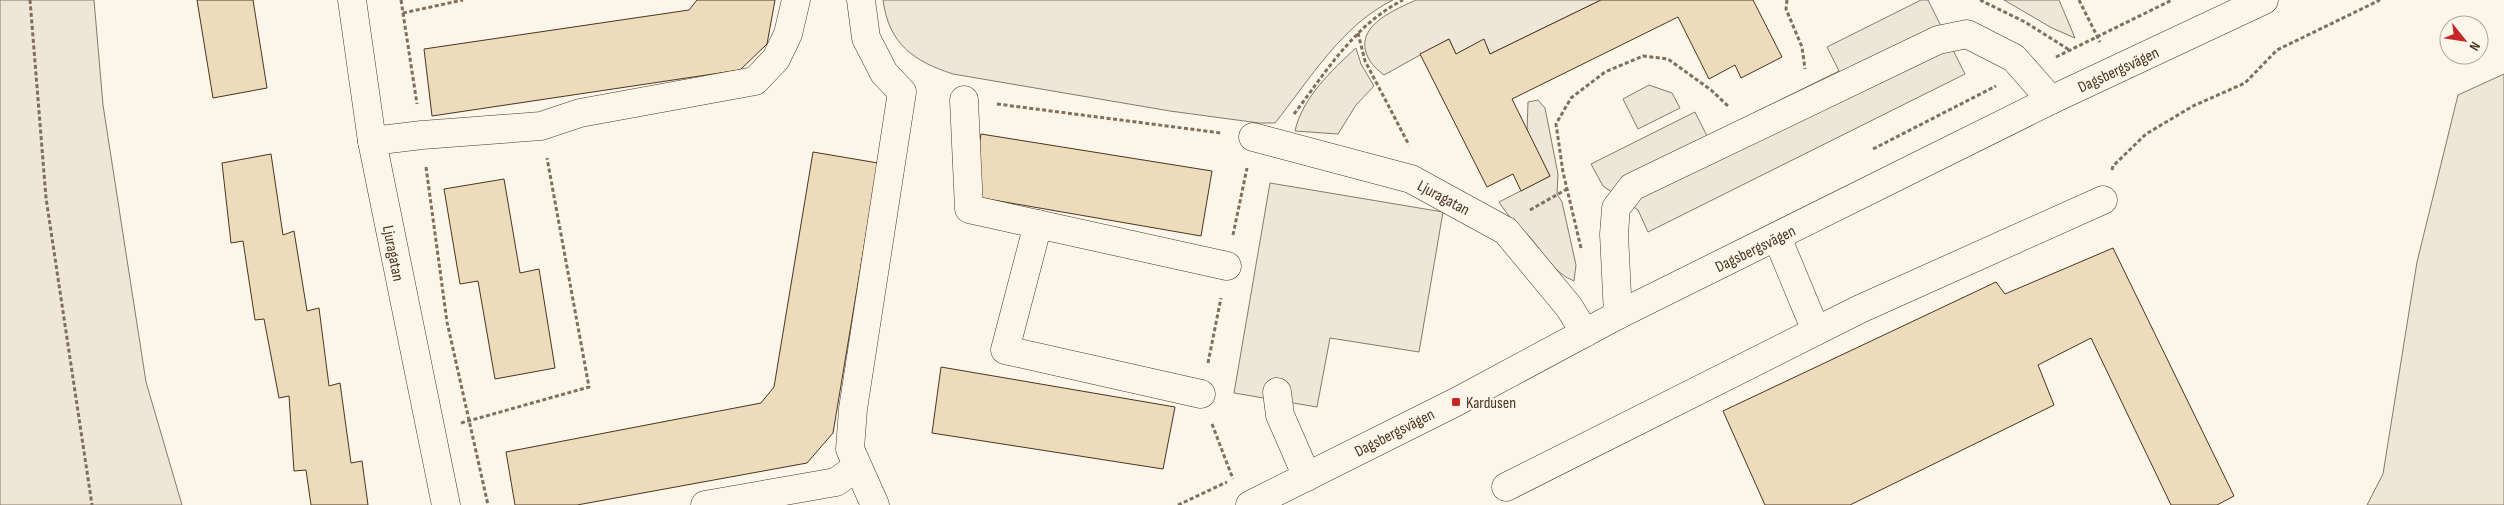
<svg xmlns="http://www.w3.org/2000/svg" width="2504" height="505" font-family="'Sofia Sans Condensed',sans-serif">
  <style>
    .green { fill: #ede6d9; stroke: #887966 }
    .parking { fill: #ede7d9; stroke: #887966 }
    .building { fill: #ecdcbc; stroke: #4a3520 }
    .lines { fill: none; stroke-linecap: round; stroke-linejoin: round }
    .minor-casing { stroke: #4a3520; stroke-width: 29 }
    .path { stroke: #7f6f5c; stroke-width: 3; stroke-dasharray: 4 2.5; stroke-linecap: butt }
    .minor { stroke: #fbf6e9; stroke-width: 28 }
    .poi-dot { fill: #c62828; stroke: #fbf6e9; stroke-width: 2 }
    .labels { text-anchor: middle; stroke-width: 4; stroke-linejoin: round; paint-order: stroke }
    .street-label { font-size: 16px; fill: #4a3520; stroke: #fbf6e9 }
    .poi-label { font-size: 16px; fill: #4a3520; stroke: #fbf6e9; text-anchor: start }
  </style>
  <rect width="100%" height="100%" fill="#fbf6e9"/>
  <g class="green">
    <polygon points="0,0 94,0 103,105 146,382 182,505 0,505"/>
    <path d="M883,0H1393C1342,25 1310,79 1275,123H1259L1170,111L953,74C913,61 889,44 883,0Z"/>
    <path d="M1416,0H1601L1490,54L1484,40L1456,54L1449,39L1384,75C1379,71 1373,66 1370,61C1350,28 1392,11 1416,0Z"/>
    <polygon points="2004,0 2059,0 2075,38 2052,28"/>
    <path d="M1356,48L1361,64L1374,86L1356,105L1338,134L1295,131C1302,98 1332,70 1356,48Z"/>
    <polygon points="2504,74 2504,505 2367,505 2383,474 2417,262 2458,95"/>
    <polygon points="1649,85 1672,93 1680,108 1638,129 1623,99"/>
    <path d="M1538,100L1545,108L1558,174L1557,194L1562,202L1576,265L1574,281C1553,273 1542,250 1527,234C1514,221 1509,218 1499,202L1550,176L1527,132L1528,102Z"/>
  </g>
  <g class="parking">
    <polygon points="1921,0 1928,0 1965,74 1648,232 1638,210 1603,186 1591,164 1695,112 1707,136 1839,71 1827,47"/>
    <polygon points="1270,183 1443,212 1419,352 1330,338 1317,407 1234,393"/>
  </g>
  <g class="building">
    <polygon points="197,0 253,0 267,88 213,98"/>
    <polygon points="697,0 775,0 767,44 740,70 432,116 424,49 689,10"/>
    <polygon points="1601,0 1753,0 1782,57 1741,78 1735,65 1709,79 1678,17 1512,99 1550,176 1521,191 1513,174 1487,187 1420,54 1449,39 1456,54 1484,39 1490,54"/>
    <polygon points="981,134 1212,171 1201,236 970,196"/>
    <polygon points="813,152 878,163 833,433 807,463 577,505 515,505 506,452 761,403 774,387"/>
    <polygon points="271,154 283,235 294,231 307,311 319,308 329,386 340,383 351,463 362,461 368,505 311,505 306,470 294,471 289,396 279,398 264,319 255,320 243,241 231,243 222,163"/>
    <polygon points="504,179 520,273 539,269 555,368 495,379 478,281 460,284 444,189"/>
    <polygon points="2113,248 2234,496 2217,505 2171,505 2091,338 2038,365 2054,405 1850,505 1765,505 1723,411 1996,282 2005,294"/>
    <polygon points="941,367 1175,407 1163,469 932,433"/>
  </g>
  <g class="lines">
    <g class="minor-casing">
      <g id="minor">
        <polyline points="352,0 372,141 446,505"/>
        <polyline points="861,0 866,38 884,73 902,92 853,409 850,449 875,505"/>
        <polyline points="964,100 969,209 1227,266"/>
        <polyline points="1253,137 1411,179 1506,231 1569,307 1585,333"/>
        <polyline points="372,141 422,135 541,126 580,113 755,81 776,59 788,34 796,0"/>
        <polyline points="1038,224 1005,350 1201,394"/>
        <polyline points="1777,237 1816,331"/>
        <polyline points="1618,315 1614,234 1616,208 1632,187 1938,40 1967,34 2014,58 2051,100"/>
        <polyline points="1277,392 1280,415 1307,477"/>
        <polyline points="1506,487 1860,309 2103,200"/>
        <polyline points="705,505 836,482 857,467"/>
        <polyline points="1250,505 1456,402 1618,315 2051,100 2264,0"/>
      </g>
    </g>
    <g class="path">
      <polyline points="30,0 46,198 92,505"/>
      <polyline points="401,0 417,104"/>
      <polyline points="1787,0 1786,9 1802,47 1805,69"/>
      <polyline points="1980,0 2025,22 2071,51"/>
      <polyline points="2079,0 2100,42"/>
      <polyline points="403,13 463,0"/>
      <polyline points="1358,33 1365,61 1409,145"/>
      <polyline points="2056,57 2172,0"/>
      <polyline points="997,104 1221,133"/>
      <path d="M1294,114C1326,72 1354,25 1403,0"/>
      <polyline points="1873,149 1996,86"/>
      <polyline points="426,167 447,322 488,505"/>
      <polyline points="2112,170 2113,166 2146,134 2193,106 2245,83 2277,50 2380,0"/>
      <polyline points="1530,210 1567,189"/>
      <polyline points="1233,235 1247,168"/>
      <polyline points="1581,248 1563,172 1556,124 1571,98 1605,72 1643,56 1668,59 1711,90 1728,106"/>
      <polyline points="1208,363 1221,298"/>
      <polyline points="461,423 589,387 547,158"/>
      <polyline points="1212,424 1233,479"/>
      <polyline points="1178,505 1227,482"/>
    </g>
    <use href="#minor" class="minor"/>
  </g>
  <rect class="poi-dot" x="1451" y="397" width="10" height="10" rx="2.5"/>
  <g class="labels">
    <g class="street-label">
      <text transform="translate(2118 69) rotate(-25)" y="6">Dagsbergsvägen</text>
      <text transform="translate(1444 197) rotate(28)" y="6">Ljuragatan</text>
      <text transform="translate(1755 248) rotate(-26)" y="6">Dagsbergsvägen</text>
      <text transform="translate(394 253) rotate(79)" y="6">Ljuragatan</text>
      <text transform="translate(1394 432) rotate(-27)" y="6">Dagsbergsvägen</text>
    </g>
    <g class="poi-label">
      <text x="1466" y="408">Kardusen</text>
    </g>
  </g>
  <g transform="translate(2464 40) rotate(120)"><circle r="24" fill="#fbf6e9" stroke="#b4a999"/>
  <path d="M0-4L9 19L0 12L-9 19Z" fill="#c62828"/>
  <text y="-8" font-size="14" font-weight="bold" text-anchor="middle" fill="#4a3520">N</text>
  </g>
</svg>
